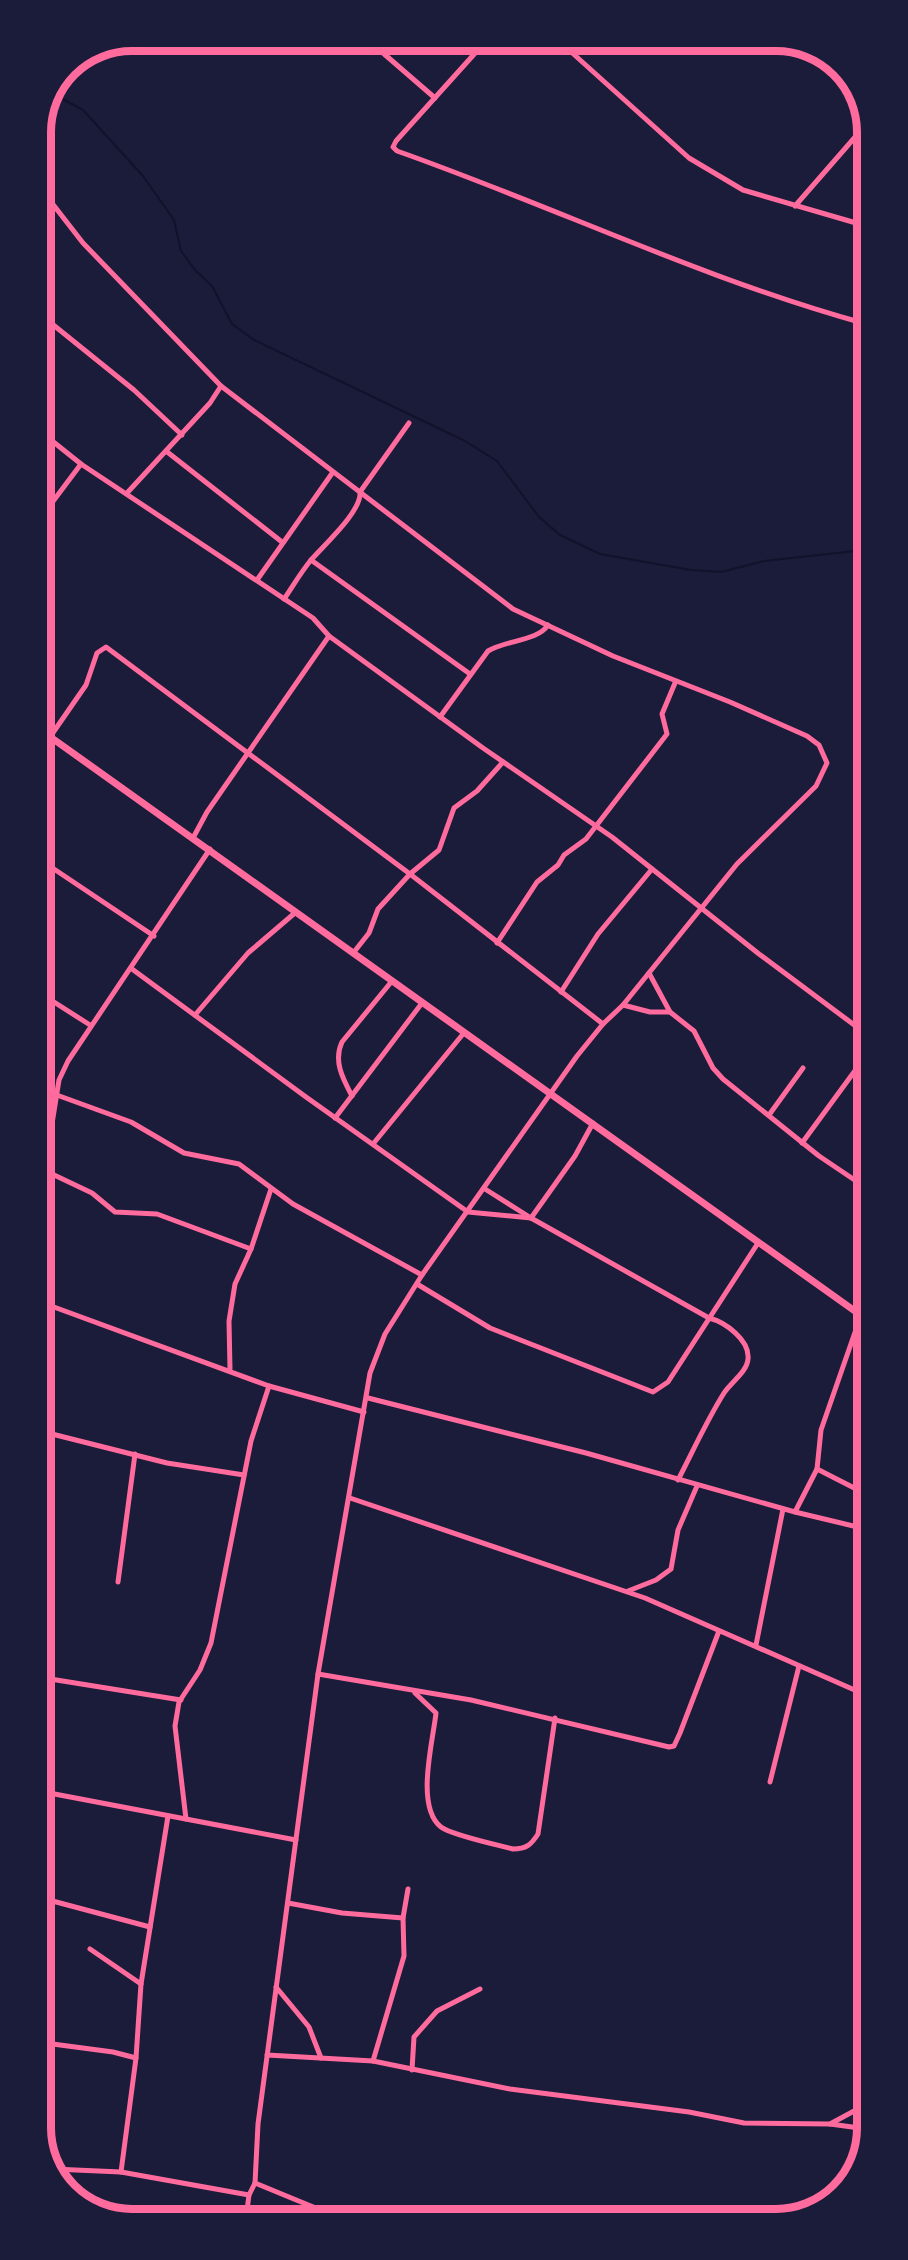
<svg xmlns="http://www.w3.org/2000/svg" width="908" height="2260" font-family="Quicksand,sans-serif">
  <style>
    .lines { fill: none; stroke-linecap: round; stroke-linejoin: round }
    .stream { stroke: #12122b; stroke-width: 2 }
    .minor { stroke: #ff6b9d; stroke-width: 5 }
    .tertiary { stroke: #ff6b9d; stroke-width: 7 }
    .rim { fill: none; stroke: #ff6b9d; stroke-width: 8 }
  </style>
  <rect width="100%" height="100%" fill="#1b1b3a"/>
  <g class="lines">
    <polyline class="stream" points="55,95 83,110 143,176 174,220 181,251 195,270 212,286 232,324 254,340 465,441 497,461 539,517 560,535 600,554 691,570 721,572 764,561 864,550"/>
    <g class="minor">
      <polyline points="374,41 383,53 435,98"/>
      <path d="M486,41L396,141L393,147L397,151C553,206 703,279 863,323"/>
      <polyline points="559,41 689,158 743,190 863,225"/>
      <polyline points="41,189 83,243 221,386 513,609 613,656 730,702 807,736 819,745 827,763 816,786 737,864 623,1005 603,1024 577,1056 422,1275 385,1334 370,1373 318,1674 258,2124 255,2183 249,2195 246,2218"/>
      <polyline points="795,206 863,128"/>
      <polyline points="41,315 134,390 182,435"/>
      <polyline points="41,432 81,464 313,618 329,636 483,748 612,837 759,954 865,1033"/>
      <polyline points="166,451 282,542"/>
      <polyline points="127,493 210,403 221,386"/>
      <polyline points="42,516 81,464"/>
      <polyline points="311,560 470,674"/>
      <polyline points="257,580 333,472"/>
      <path d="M284,599C293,586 301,572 311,560C324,545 362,511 360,492L409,423"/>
      <path d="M440,717L488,651C506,640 538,641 548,625"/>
      <polyline points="50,737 86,685 97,653 106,647 410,874 603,1024"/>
      <polyline points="193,838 207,812 329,636"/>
      <polyline points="42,861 154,936"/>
      <polyline points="497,943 537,882 558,865 564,855 586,839 667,734 662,714 675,683"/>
      <polyline points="354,952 369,933 378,909 410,874 439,850 454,808 477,791 503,762"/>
      <polyline points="132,969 306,1097 468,1212 531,1218"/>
      <polyline points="649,973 670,1012 694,1031 713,1068 723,1079 819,1156 865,1187"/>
      <polyline points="561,992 598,934 652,869"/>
      <polyline points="43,995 90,1025"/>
      <polyline points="623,1005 650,1012 670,1012"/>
      <polyline points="195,1015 248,953 296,912"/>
      <polyline points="43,1090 131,1122 184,1153 239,1164 293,1204 422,1275"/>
      <path d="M352,1096C343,1079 333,1061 342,1042L392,981"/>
      <polyline points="769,1115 803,1068"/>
      <polyline points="335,1118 422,1003"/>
      <polyline points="802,1143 865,1057"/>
      <polyline points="373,1144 463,1034"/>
      <polyline points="43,1151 51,1130 59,1080 68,1061 210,849"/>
      <polyline points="43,1172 52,1174 92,1193 115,1212 157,1214 251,1249"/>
      <path d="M485,1189L531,1218L709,1318C725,1322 750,1340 748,1359C747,1372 731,1382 724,1393C707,1420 693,1451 678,1480"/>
      <polyline points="531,1218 575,1156 593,1123"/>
      <polyline points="417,1284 490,1328 653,1392 668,1382 758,1243"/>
      <polyline points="43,1303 269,1386 364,1412"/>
      <polyline points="230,1369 229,1321 235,1284 251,1249 271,1189"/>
      <polyline points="368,1398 586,1453 795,1512 817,1469 821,1430 861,1315"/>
      <polyline points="44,1432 167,1463 244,1475"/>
      <polyline points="817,1469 866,1494"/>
      <polyline points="350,1498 645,1598 866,1695"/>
      <polyline points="795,1512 866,1529"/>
      <polyline points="118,1582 135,1454"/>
      <polyline points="628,1591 656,1580 671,1569 678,1530 697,1486"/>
      <polyline points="756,1645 783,1509"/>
      <polyline points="318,1674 471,1700 669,1747 674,1746 680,1733 719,1631"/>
      <polyline points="44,1678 181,1700"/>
      <path d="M415,1693L436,1713C433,1741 415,1807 441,1827C451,1835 498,1845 513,1849C526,1849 531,1845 538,1834L555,1718"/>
      <polyline points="770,1782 799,1666"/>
      <polyline points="44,1792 296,1840"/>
      <polyline points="186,1819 175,1726 179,1702 200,1670 211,1643 251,1441 269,1386"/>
      <polyline points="45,1899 150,1927"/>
      <polyline points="288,1903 342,1913 403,1918 408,1889"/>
      <polyline points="45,1918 48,1900"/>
      <polyline points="90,1949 141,1984"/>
      <polyline points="276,1987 309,2027 321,2058"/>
      <polyline points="45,2043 113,2052 136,2058 121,2172"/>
      <polyline points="267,2055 373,2061 510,2089 689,2112 744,2123 830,2124 867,2129"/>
      <polyline points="136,2058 141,1984 168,1816"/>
      <polyline points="373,2061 404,1956 403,1918"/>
      <polyline points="412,2070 414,2037 437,2011 480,1989"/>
      <polyline points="830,2124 867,2104"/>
      <polyline points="53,2169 121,2172 249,2195"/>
      <polyline points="255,2183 340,2218"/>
    </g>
    <polyline class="tertiary" points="42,731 866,1319"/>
  </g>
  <path d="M0 0H908V2260H0ZM132 51H776A81 81 0 0 1 857 132V2128A81 81 0 0 1 776 2209H132A81 81 0 0 1 51 2128V132A81 81 0 0 1 132 51Z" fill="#1b1b3a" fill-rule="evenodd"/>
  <path class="rim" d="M132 51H776A81 81 0 0 1 857 132V2128A81 81 0 0 1 776 2209H132A81 81 0 0 1 51 2128V132A81 81 0 0 1 132 51Z"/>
</svg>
